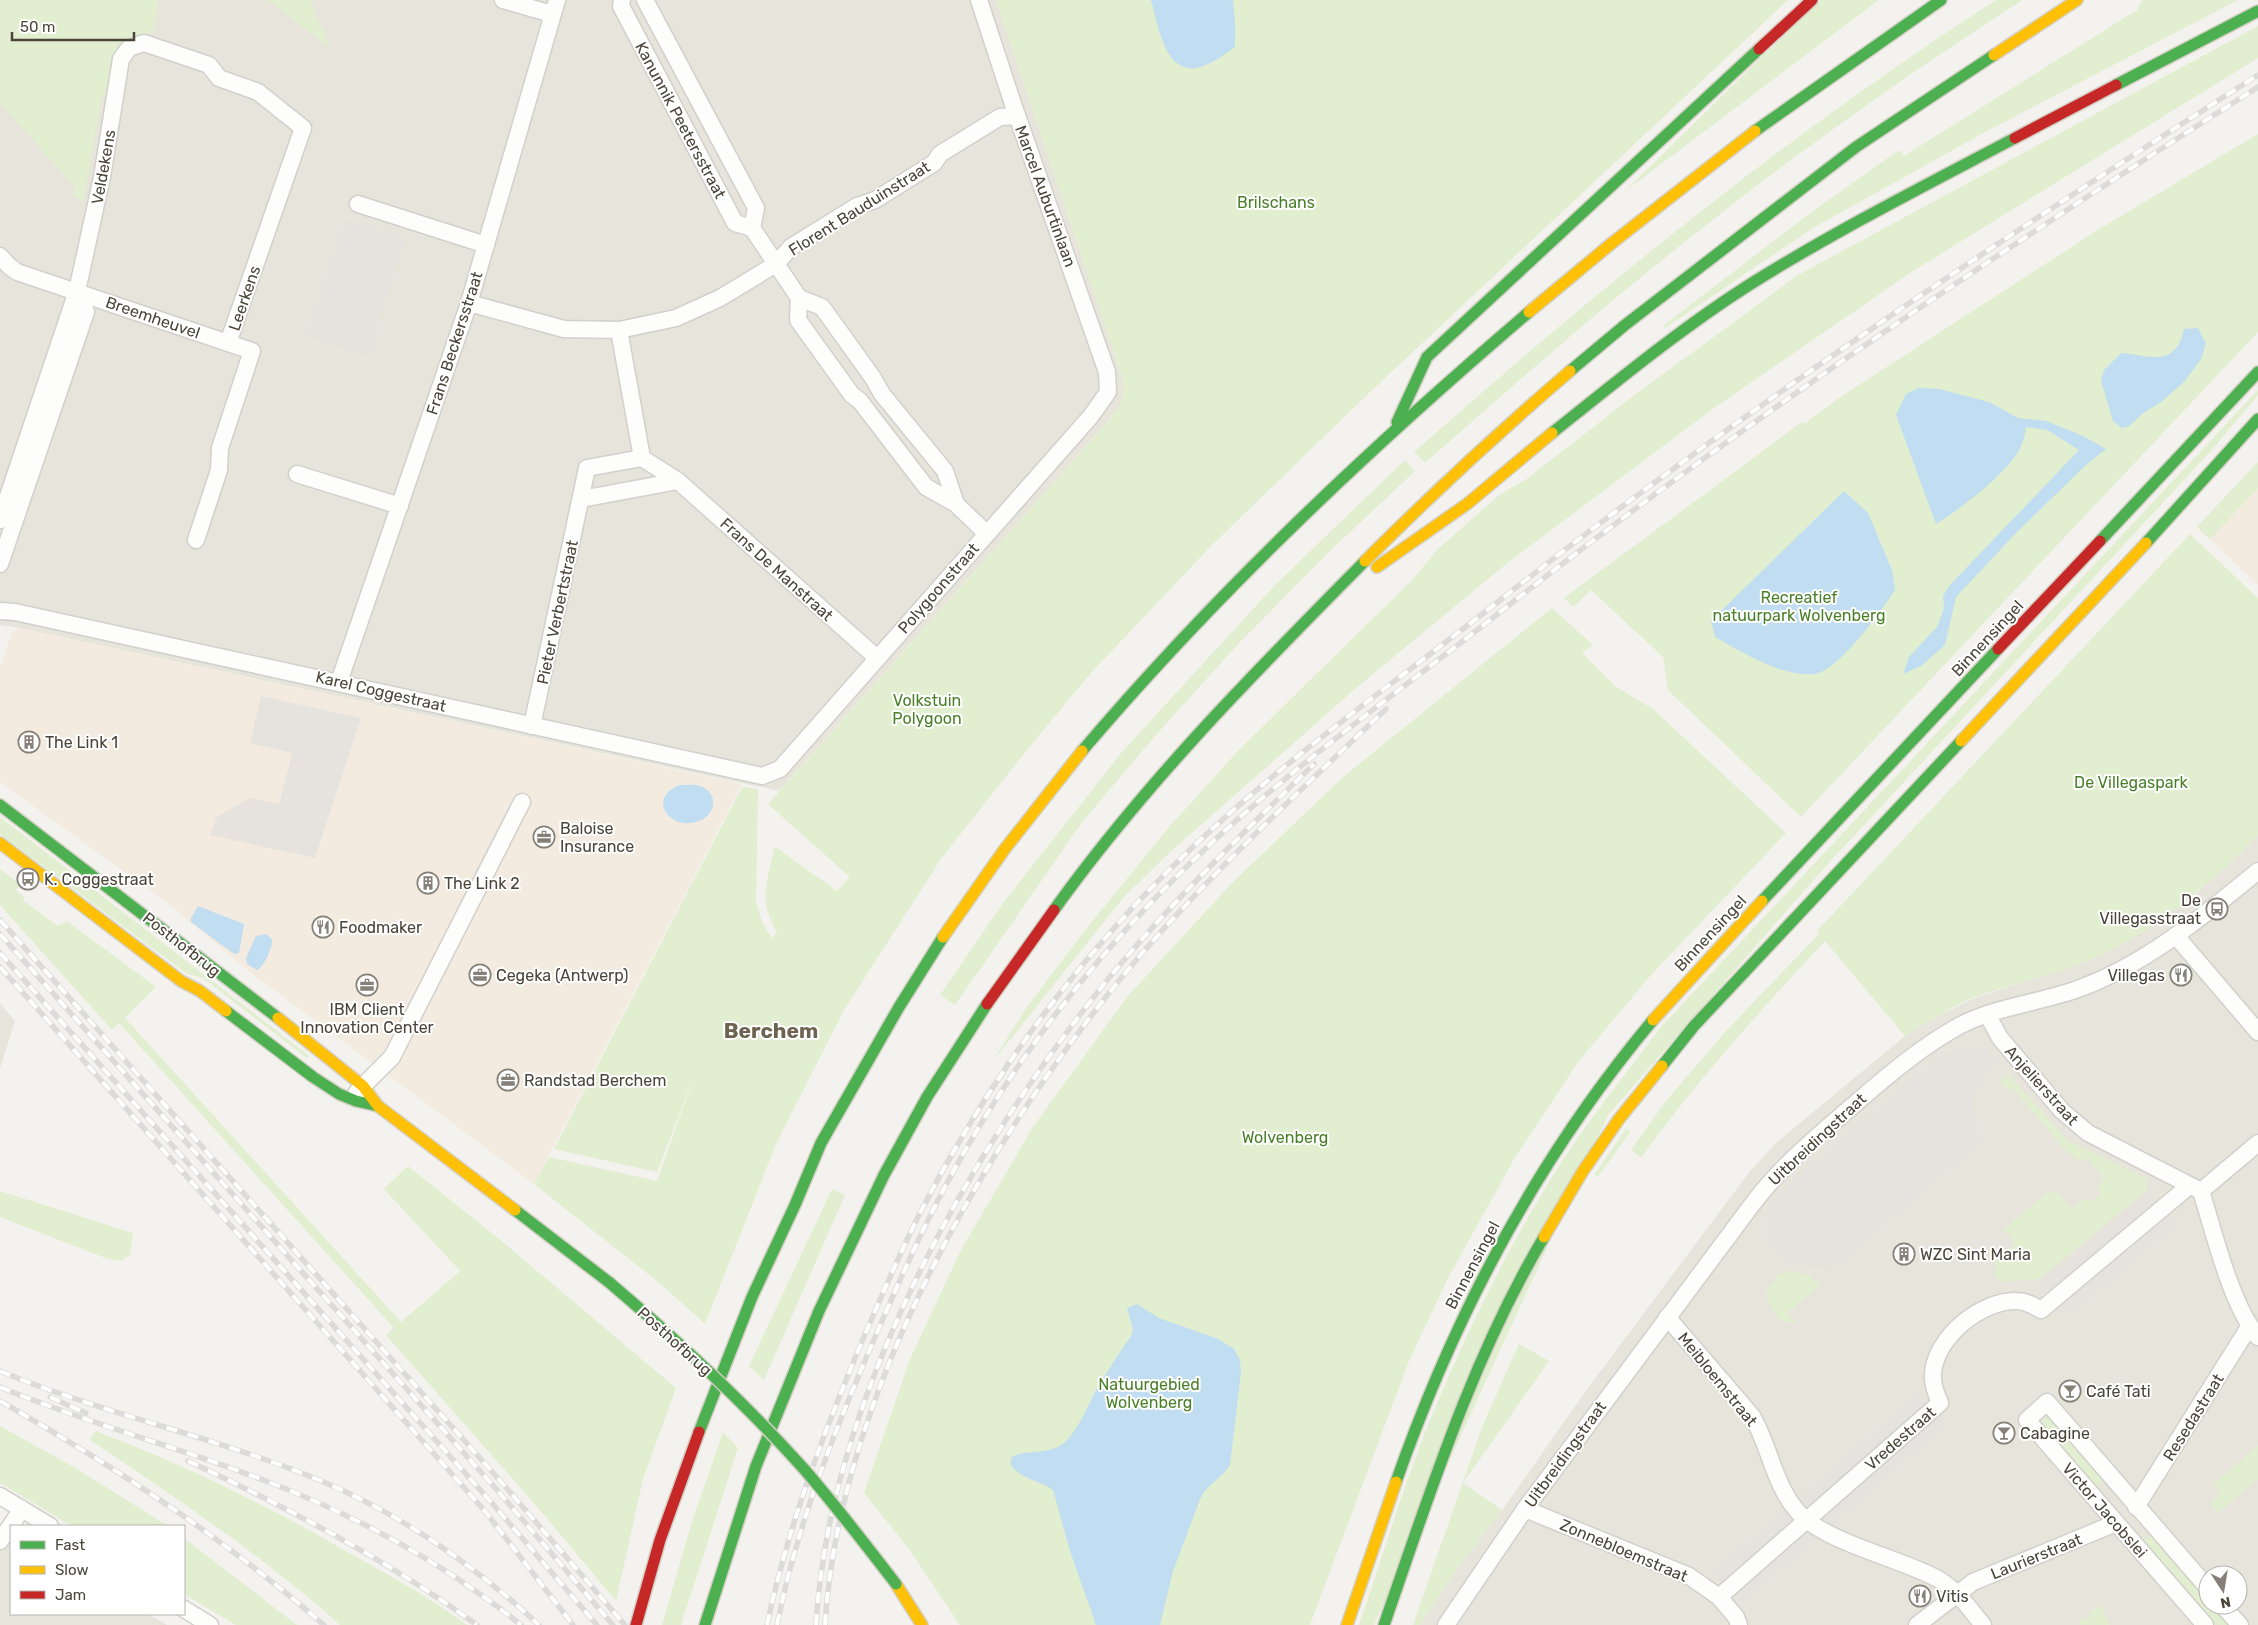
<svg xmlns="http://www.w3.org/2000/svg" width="2258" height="1625" font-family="Rubik,sans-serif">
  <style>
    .residential { fill: #e7e4dc; fill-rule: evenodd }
    .commercial { fill: #f3ebdf }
    .industrial { fill: #e6e2de }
    .green { fill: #e1eecf }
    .parking { fill: #e6e3df }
    .water { fill: #c0ddf1 }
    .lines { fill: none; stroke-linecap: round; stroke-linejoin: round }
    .street-casing { stroke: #d2d0cb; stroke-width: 19 }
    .fast-casing { stroke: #d3cfc5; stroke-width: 14 }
    .slow-casing { stroke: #d3cfc5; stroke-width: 14 }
    .jam-casing { stroke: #d3cfc5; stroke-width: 14 }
    .street { stroke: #fdfdfc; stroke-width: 16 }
    .fast { stroke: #4caf50; stroke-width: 11 }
    .slow { stroke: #ffc107; stroke-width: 11 }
    .jam { stroke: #c62828; stroke-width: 11 }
    .rail-casing { stroke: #dbdbda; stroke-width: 5.5 }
    .rail { stroke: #fff; stroke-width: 4; stroke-dasharray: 11; stroke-linecap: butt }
    .fast-bridge-casing { stroke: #d3cfc5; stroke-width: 14; stroke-linecap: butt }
    .fast-bridge { stroke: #4caf50; stroke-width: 11 }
    .labels { text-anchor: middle; stroke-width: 4; stroke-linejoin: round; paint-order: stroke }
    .street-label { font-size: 16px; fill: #4b4439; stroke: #fff }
    .park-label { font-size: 16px; fill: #4a7f2a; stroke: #fff }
    .poi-label { font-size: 16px; fill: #4b4439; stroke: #fff; text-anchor: start }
    .district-label { font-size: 21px; font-weight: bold; fill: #6e6250; stroke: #fff }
  </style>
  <rect width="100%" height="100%" fill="#f4f2ee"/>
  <g class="residential">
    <polygon points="0,0 996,0 1122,376 1124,386 1123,396 1119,407 1095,436 779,791 20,628 0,625"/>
    <path d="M2258,835V1625H1420L1462,1562L1502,1510L1588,1388L1750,1171L1777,1142L1905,1036L1941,1014L1977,997L2081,963L2112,949L2152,926L2194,896ZM2208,1575H2238V1605H2208Z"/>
    <polygon points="0,1003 15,1021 0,1068"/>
    <polygon points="0,1527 11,1534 11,1614 148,1614 167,1625 0,1625"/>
  </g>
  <g class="commercial">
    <polygon points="2258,462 2258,585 2197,527"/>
    <polygon points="20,628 742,784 534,1184 246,969 166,902 0,782 0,669 12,633"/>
  </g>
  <polygon class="industrial" points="347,221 405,240 368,355 308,335"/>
  <g class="green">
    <path d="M0,0H158L155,28L148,36C98,33 120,82 101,100L84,201L72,195L75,187L0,103Z"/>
    <polygon points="268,0 310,0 330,48"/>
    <path d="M996,0H1788L1367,395L1210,547L1090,674L1022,756L941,859L844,1010L776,1144L705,1324L662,1285L534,1184L549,1157L657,1181L697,1068L657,1172L554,1149L742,787L758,789L756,901L762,922L772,938L777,933C758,899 767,884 774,848H777L837,891L850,877L768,804L1095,436C1112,416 1128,404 1122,376Z"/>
    <polygon points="1820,0 1879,0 1624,192"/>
    <path d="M1996,0H2023C1882,90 1746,190 1618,296C1552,351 1489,407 1425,463L1414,452C1598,289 1790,133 1996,0Z"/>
    <polygon points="2143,0 2238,0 1987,131 1813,228 1665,328 1664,325 1813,211 1899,150 1904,156 2137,10"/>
    <polygon points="2258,26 2258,58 1913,271 1714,408 1506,564 1355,689 1169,853 1123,898 993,1061 1026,1008 1086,929 1170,826 1237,752 1411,581 1438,549 1498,496 1528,478 1632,397 1798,275"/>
    <polygon points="2258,134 2258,332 1801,817 1668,690 1663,657 1591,590 1573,607 1564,598 1802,422 1805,423 1842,396 2096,231"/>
    <path d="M2258,390V395L2209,453L1826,866L1608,1115L1374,1625H1359C1382,1559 1402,1490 1428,1425C1462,1342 1502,1259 1549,1182C1583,1127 1623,1077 1662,1026Z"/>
    <polygon points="1405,460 1415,471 1332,549 1239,643 1155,736 1083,821 955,1005 940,995 1003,903 1122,752 1275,585"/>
    <polygon points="2258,462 2258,488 2210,539 2197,527"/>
    <path d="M2190,534L2258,598V835C2207,888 2149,937 2080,964C2046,977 2010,984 1975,997C1950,1007 1928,1022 1905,1036L1825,941C1759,1012 1698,1079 1641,1158L1631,1150L1665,1102L1725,1032L1819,934L1817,931Z"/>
    <polygon points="1552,608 1593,645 1582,653 1615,686 1653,709 1786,833 1651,975 1578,1062 1513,1161 1448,1278 1409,1361 1310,1625 960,1625 909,1549 864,1493 910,1359 961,1250 1033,1127 1127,997 1232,883 1343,777"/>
    <polygon points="0,817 308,1055 307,1058 203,978 187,974 0,834"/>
    <polygon points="0,869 20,884 16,890 24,897 23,900 58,926 67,921 156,987 125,1018 401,1322 460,1271 384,1189 408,1166 498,1238 676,1388 643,1479 616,1601 539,1509 386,1335 394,1328 119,1023 112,1030 0,905"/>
    <polygon points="2009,1075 2067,1140 2145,1178 2147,1190 2039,1279 2000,1282 1994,1273 1997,1267 1993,1261 2003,1252 2007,1252 2013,1247 2013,1239 2007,1233 2002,1231 2049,1191 2052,1194 2056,1191 2072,1209 2087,1198 2092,1202 2101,1194 2097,1187 2104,1178 2087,1158 2080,1161 2067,1152 2012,1088 2008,1090 2000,1081"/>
    <polygon points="1626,1129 1630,1132 1598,1177 1594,1175"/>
    <polygon points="832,1189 845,1195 764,1380 749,1366"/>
    <polygon points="0,1191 133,1233 130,1255 121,1261 108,1259 0,1217"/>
    <path d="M1788,1271L1807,1274L1820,1285L1787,1313L1796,1323C1775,1324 1769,1306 1766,1288L1775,1282L1777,1275Z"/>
    <polygon points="1519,1344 1549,1361 1463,1483 1502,1510 1462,1562 1420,1625 1413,1625 1482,1427"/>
    <polygon points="2047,1416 2050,1417 2105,1480 2094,1489 2043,1427 2042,1421"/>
    <polygon points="0,1426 72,1466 168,1526 72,1526 0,1483"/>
    <path d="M96,1431C185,1465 270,1507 353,1555C392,1577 431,1598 467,1625H340C262,1555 176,1498 90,1440Z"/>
    <polygon points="723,1432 738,1448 681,1625 662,1625 692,1522"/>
    <polygon points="2258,1445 2258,1479 2218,1513 2210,1504 2220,1495 2213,1485"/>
    <polygon points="2152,1533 2208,1598 2208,1605 2214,1605 2231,1625 2214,1625 2142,1543"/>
    <polygon points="184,1538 297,1625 236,1625 184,1594"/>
    <polygon points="2102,1606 2110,1625 2080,1625 2079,1621 2091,1616 2089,1611"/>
  </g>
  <g class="parking">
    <polygon points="261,696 361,718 315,858 210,835 217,817 249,798 279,804 292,753 250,743"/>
    <polygon points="1984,1047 1998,1062 1985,1073 1972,1096 1971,1106 1979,1136 1978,1143 1972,1149 1838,1264 1828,1267 1809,1266 1780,1256 1773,1249 1769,1239 1766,1224 1770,1209 1788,1185 1940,1056"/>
    <polygon points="2148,1193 2175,1225 2070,1315 2042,1283"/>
    <polygon points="1918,1394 1945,1425 1742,1603 1714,1572"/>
  </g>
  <g class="water">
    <path d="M1151,0H1233L1235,24V47C1226,53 1218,60 1208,64C1166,84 1159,28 1151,0Z"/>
    <path d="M2198,328L2206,344L2201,359L2185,381L2161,402L2142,414L2129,426L2122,428L2113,421L2101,381L2104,370L2121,353C2148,355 2176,369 2184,329Z"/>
    <path d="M1919,388L1939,389L1989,402L2018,418L2046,421L2083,436L2106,449L2086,465L2017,532L1956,597L1945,645L1921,666L1903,674L1909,657L1937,627L1944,608L1943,596L1950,585L2079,450L2047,430L2026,427C2025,433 2024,440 2021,446C2011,471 1959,510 1936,524L1896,415L1906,394Z"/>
    <path d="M1844,491L1868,513L1892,570L1895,590C1881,611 1838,672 1814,674C1781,677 1742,652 1715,637L1711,621Z"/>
    <path d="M680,785C687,785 694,784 700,786C717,792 717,811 703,819C673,836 644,798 680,785Z"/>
    <polygon points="198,906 244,924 239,953 234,954 191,922 191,918"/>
    <path d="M266,934L272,939C273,947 264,967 257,970L247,964L246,958L256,936Z"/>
    <path d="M1137,1304L1159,1318L1218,1339L1234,1349L1240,1360L1241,1372L1230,1465C1221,1479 1208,1483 1200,1499L1173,1571L1160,1625H1096L1070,1551L1053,1490C1039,1480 1020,1480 1010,1463L1012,1457C1027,1449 1042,1455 1060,1446C1077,1436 1089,1401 1099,1385C1109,1368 1120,1352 1131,1336L1133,1330L1127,1308Z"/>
  </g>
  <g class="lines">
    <g class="street-casing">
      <g id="street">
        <polyline points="503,0 552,14"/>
        <polyline points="622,0 621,6 735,223 752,228 799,298 822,307 873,378 882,394 945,471 956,504"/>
        <polyline points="645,0 756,208 752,228"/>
        <polyline points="358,204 486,245"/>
        <polyline points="0,256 9,266 17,272 228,343"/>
        <polyline points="799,298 798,320 852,395 860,401 926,487 956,504 986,533"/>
        <polyline points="469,303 564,329 619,330 676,318 720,298 776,264 791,247 857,206 875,200 934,163 940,154 1000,117 1017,116"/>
        <polyline points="619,330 642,458"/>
        <polyline points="642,458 678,481 876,657"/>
        <polyline points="297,474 400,506"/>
        <polyline points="581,499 678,481"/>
        <polyline points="0,520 77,291 102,177 121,59 129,48 144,43 209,65 219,78 258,92 303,128 228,343 252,351 220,448 219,470 196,540"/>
        <polyline points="0,564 86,312 77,291"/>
        <polyline points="0,611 15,612 762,776 780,769 1091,416 1108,392 1107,372 1013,104 979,0"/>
        <polyline points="339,682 469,303 557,0"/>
        <polyline points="532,726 587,468 642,458"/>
        <polyline points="2176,936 2258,1032"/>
        <polyline points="1987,1014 2000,1038 2062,1111 2088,1133 2201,1191 2258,1143"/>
        <polyline points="357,1092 392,1057 522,802"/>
        <path d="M2201,1191C2214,1232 2231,1305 2258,1337"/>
        <path d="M1667,1317L1752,1416C1770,1447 1774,1485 1798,1512C1826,1543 1900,1558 1938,1579C1957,1590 1969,1608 1983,1625"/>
        <polyline points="0,1496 50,1526"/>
        <polyline points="2136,1507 2249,1327"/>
        <polyline points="1525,1509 1689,1576 1719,1597 1736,1617 1739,1625"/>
        <polyline points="0,1541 22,1509"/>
        <path d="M1719,1597L1940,1403C1936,1393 1932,1384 1933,1373C1936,1337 1981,1300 2017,1301C2026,1301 2034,1306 2041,1310L2189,1186"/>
        <polyline points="2222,1605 2240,1625"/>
        <polyline points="184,1609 210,1625"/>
        <path d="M1446,1625L1525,1509L1751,1206C1781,1166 1813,1140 1850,1108C1885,1078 1919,1048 1959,1026C1995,1007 2037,1003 2075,990C2144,966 2202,917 2258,871"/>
        <polyline points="1917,1625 1973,1582 2116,1523"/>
        <polyline points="2205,1625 2027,1420 2047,1402 2208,1588"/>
      </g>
    </g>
    <g class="fast-casing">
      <g id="fast">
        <polyline points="2116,85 2258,11"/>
        <polyline points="1755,131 1941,0"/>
        <polyline points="1570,371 1625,325 1856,147 1994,55"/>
        <polyline points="1397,422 1427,357 1759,49"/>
        <path d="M1552,433C1616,382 1680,329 1749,285C1835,231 1926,185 2015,138"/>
        <polyline points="2100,541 2258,372"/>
        <polyline points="2146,543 2258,419"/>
        <path d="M1082,751C1218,591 1370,448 1529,312"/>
        <polyline points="0,805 278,1018"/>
        <polyline points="1762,901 1998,649"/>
        <path d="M1054,910C1145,783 1255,672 1365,561"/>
        <polyline points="226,1011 313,1077 339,1094 356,1101 378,1106"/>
        <polyline points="1662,1066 1694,1026 1961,741"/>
        <polyline points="515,1210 610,1283"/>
        <polyline points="699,1432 752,1297 795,1205 821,1143 899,1007 943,937"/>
        <path d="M1396,1482C1455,1314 1538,1157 1653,1020"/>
        <polyline points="705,1625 756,1466 819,1311 884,1175 927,1097 987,1004"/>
        <path d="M1384,1625C1430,1493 1472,1358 1544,1237"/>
      </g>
    </g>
    <g class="slow-casing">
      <g id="slow">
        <polyline points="1994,55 2077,0"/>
        <polyline points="1529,312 1612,243 1755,131"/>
        <path d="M1365,561C1431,495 1499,432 1570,371"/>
        <polyline points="1377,567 1467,504 1552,433"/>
        <polyline points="1961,741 2146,543"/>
        <polyline points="0,843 181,981 200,991 226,1011"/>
        <polyline points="943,937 1004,850 1082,751"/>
        <polyline points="278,1018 363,1086 378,1106 515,1210"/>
        <polyline points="1653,1020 1762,901"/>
        <polyline points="1544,1237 1583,1171 1619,1119 1662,1066"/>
        <polyline points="896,1584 922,1625"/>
        <polyline points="1347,1625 1396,1482"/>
      </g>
    </g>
    <g class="jam-casing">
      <g id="jam">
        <polyline points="1759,49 1812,0"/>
        <polyline points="2015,138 2116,85"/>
        <polyline points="1998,649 2100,541"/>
        <polyline points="987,1004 1054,910"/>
        <polyline points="636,1625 660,1540 699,1432"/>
      </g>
    </g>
    <use href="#street" class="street"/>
    <use href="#fast" class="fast"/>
    <use href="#slow" class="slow"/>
    <use href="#jam" class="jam"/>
    <g class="rail-casing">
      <g id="rail">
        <polyline points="0,920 503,1484 625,1625"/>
        <polyline points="0,934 497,1490 613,1625"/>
        <polyline points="0,953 491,1502 597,1625"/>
        <polyline points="0,967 484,1510 573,1625"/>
        <path d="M0,1371C104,1414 215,1437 319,1480C401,1514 474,1565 539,1625"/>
        <path d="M0,1387C89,1424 182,1448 271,1483C361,1518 446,1565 521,1625"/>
        <polyline points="50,1397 86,1413"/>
        <path d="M0,1401C115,1467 224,1538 324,1625"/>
        <path d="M188,1461C289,1508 387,1560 477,1625"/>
        <path d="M767,1625C787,1530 821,1440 858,1351C877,1306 896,1262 917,1219C988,1079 1081,952 1195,845C1289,756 1397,681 1499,601C1741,410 1998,241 2258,75"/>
        <path d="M777,1625C795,1534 828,1448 864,1363C890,1302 916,1241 947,1183C1013,1060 1101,947 1203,851C1296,763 1403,689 1504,609C1745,420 2000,251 2258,87"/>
        <path d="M816,1625C829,1400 969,1150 1109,978C1172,901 1243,833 1314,764"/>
        <path d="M825,1625C839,1389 998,1117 1151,943C1225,860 1306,785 1386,709"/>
      </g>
    </g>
    <use href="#rail" class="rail"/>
    <g class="fast-bridge-casing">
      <path id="fast-bridge" d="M610,1283C678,1341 744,1402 804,1469C836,1506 866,1545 896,1584"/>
    </g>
    <use href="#fast-bridge" class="fast-bridge"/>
  </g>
  <defs>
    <g id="building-ring" transform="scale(1.125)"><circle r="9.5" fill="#fff" stroke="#868178" stroke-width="1.5"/><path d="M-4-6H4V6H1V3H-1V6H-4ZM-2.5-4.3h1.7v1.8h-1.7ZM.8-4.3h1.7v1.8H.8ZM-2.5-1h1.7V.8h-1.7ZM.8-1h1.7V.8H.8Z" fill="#868178"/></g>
    <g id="office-ring" transform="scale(1.125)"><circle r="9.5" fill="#fff" stroke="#868178" stroke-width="1.5"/><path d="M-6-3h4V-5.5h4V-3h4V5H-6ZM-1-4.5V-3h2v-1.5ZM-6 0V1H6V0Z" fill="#868178"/></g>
    <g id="bus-ring" transform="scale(1.125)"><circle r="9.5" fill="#fff" stroke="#868178" stroke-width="1.5"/><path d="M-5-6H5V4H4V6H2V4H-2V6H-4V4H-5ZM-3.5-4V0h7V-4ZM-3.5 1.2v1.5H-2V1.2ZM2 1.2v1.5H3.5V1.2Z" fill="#868178"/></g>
    <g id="restaurant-ring" transform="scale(1.125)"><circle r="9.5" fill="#fff" stroke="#868178" stroke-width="1.5"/><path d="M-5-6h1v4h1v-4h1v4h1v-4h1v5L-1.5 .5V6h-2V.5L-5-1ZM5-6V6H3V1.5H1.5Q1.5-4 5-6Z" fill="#868178"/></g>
    <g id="bar-ring" transform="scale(1.125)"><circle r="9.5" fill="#fff" stroke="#868178" stroke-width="1.5"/><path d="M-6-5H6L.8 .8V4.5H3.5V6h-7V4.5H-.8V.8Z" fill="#868178"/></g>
  </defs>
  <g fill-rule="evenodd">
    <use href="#building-ring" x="29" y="742"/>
    <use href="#office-ring" x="544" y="837"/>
    <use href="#bus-ring" x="28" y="879"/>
    <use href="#building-ring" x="428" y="883"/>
    <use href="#bus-ring" x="2217" y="909"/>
    <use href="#restaurant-ring" x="323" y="927"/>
    <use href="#office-ring" x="480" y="975"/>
    <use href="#restaurant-ring" x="2181" y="975"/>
    <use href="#office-ring" x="367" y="985"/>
    <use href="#office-ring" x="508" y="1080"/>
    <use href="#building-ring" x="1904" y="1254"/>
    <use href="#bar-ring" x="2070" y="1391"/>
    <use href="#bar-ring" x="2004" y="1433"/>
    <use href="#restaurant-ring" x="1920" y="1596"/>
  </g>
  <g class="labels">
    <g class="street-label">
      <text transform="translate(681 120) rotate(62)" y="6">Kanunnik Peetersstraat</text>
      <text transform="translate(103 167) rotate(-80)" y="6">Veldekens</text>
      <text transform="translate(1046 196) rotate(70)" y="6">Marcel Auburtinlaan</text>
      <text transform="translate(859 208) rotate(-32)" y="6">Florent Bauduinstraat</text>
      <text transform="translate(244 298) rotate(-71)" y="6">Leerkens</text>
      <text transform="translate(153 317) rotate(19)" y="6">Breemheuvel</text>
      <text transform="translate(454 343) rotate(-72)" y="6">Frans Beckersstraat</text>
      <text transform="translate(777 569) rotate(42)" y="6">Frans De Manstraat</text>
      <text transform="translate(938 588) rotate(-49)" y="6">Polygoonstraat</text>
      <text transform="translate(557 612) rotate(-78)" y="6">Pieter Verbertstraat</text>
      <text transform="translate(1987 638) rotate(-47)" y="6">Binnensingel</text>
      <text transform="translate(381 691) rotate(13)" y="6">Karel Coggestraat</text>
      <text transform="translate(1710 933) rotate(-47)" y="6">Binnensingel</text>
      <text transform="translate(182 944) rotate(38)" y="6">Posthofbrug</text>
      <text transform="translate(2042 1085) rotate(48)" y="6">Anjelierstraat</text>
      <text transform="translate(1817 1139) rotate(-43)" y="6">Uitbreidingstraat</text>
      <text transform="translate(1472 1265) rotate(-62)" y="6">Binnensingel</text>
      <text transform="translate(675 1341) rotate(42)" y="6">Posthofbrug</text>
      <text transform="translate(1718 1379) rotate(51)" y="6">Meibloemstraat</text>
      <text transform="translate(2193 1417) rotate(-58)" y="6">Resedastraat</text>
      <text transform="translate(1900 1438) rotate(-41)" y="6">Vredestraat</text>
      <text transform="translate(1565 1454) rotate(-54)" y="6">Uitbreidingstraat</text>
      <text transform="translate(2105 1510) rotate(49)" y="6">Victor Jacobslei</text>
      <text transform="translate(1624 1550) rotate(23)" y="6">Zonnebloemstraat</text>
      <text transform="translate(2036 1556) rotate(-22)" y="6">Laurierstraat</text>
    </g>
    <g class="park-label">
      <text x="1276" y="208">Brilschans</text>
      <text x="1799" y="603">Recreatief<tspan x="1799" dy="18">natuurpark Wolvenberg</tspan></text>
      <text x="927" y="706">Volkstuin<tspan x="927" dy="18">Polygoon</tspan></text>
      <text x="2131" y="788">De Villegaspark</text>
      <text x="1285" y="1143">Wolvenberg</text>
      <text x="1149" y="1390">Natuurgebied<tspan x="1149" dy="18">Wolvenberg</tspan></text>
    </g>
    <g class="poi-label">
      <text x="45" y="748">The Link 1</text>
      <text x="560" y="834">Baloise<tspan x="560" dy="18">Insurance</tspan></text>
      <text x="44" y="885">K. Coggestraat</text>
      <text x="444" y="889">The Link 2</text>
      <text x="2201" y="906" text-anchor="end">De<tspan x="2201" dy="18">Villegasstraat</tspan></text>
      <text x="339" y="933">Foodmaker</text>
      <text x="496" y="981">Cegeka (Antwerp)</text>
      <text x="2165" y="981" text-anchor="end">Villegas</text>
      <text x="367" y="1015" text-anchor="middle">IBM Client<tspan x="367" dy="18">Innovation Center</tspan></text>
      <text x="524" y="1086">Randstad Berchem</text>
      <text x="1920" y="1260">WZC Sint Maria</text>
      <text x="2086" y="1397">Café Tati</text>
      <text x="2020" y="1439">Cabagine</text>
      <text x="1936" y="1602">Vitis</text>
    </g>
    <g class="district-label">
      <text x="771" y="1038">Berchem</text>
    </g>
  </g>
  <rect x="10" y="1525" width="175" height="90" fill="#ffffff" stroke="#b7b4b0"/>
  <rect x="20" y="1541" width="25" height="8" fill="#4caf50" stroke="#b7b4b0"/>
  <text x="55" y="1550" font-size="15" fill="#4b4439">Fast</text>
  <rect x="20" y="1566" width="25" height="8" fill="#ffc107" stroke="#b7b4b0"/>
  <text x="55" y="1575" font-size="15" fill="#4b4439">Slow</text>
  <rect x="20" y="1591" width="25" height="8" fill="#c62828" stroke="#b7b4b0"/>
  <text x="55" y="1600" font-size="15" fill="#4b4439">Jam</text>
  <g transform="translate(2223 1590) rotate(168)"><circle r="24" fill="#ffffff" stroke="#b7b4b0"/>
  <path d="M0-4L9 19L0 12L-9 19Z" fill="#868178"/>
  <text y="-8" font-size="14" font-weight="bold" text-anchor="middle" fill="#4b4439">N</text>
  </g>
  <path d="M12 32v8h122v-8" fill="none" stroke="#4b4439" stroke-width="2.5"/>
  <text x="20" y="32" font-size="15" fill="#4b4439" stroke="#ffffff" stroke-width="4" paint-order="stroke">50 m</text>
</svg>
